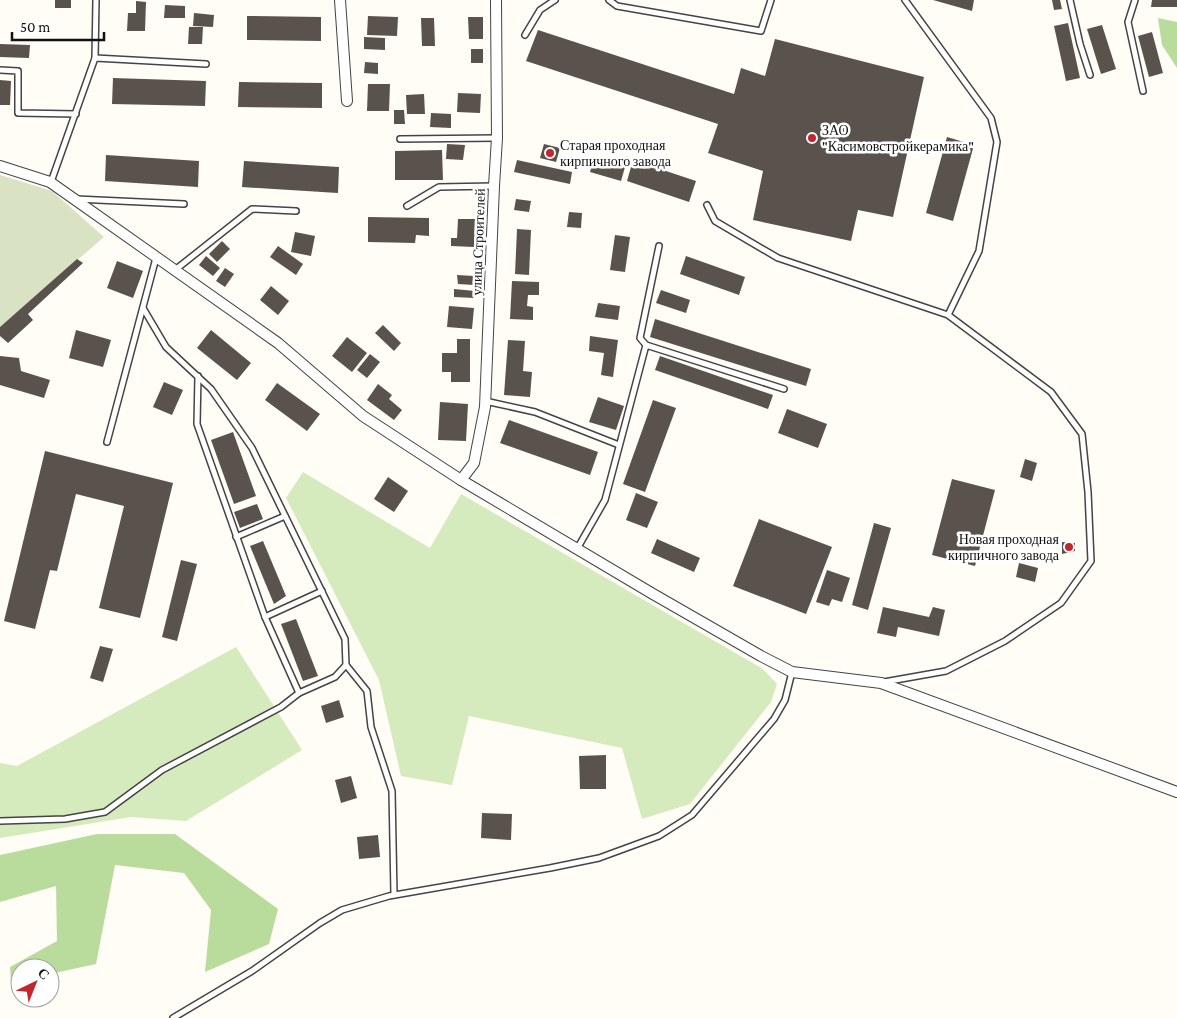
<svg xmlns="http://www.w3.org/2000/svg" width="1177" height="1018" font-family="'Crimson Pro',serif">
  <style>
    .green { fill: #d5ebbd }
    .forest { fill: #b9dc9c }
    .cemetery { fill: #d9e3c4 }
    .building { fill: #5a524d }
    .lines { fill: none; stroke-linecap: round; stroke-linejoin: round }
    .service-casing { stroke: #444; stroke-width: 8 }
    .minor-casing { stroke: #444; stroke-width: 12 }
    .service { stroke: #fff; stroke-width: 5 }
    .minor { stroke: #fff; stroke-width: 10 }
    .poi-dot { fill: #c4262e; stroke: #fff; stroke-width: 2 }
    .labels { text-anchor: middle; stroke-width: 5; stroke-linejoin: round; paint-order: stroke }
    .poi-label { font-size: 14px; fill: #111; stroke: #fff; text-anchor: start }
    .street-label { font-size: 14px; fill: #111; stroke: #fff }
  </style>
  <rect width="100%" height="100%" fill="#fffdf5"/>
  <g class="green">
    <polygon points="303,472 430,548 461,494 763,669 777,684 771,702 690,804 642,819 622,748 469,716 452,785 401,776 379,680 286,498"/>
    <polygon points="236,647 302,750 186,821 131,817 0,838 0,763 17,766"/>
  </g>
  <g class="forest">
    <polygon points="1158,18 1177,22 1177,68 1162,45"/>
    <polygon points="97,834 175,834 278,909 269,944 205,972 211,910 184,873 115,865 96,964 50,974 50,968 20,968 20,980 11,982 10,967 57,941 56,886 0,902 0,855"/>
  </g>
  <polygon class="cemetery" points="0,175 52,191 104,237 0,327"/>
  <g class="building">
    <rect x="55" y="0" width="16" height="8"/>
    <polygon points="933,0 974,0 972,11"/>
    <polygon points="1052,0 1060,0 1062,9 1054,10"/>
    <polygon points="1152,0 1177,0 1177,7 1151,7"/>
    <polygon points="136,1 146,2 145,31 127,31 128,13 136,13"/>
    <polygon points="165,5 185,6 185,18 164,18"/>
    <polygon points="194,13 214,15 213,27 193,26"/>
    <polygon points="247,16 321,17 321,41 247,40"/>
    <polygon points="368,16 398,17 397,36 367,35"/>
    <polygon points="468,17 483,17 483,39 469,39"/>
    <polygon points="421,18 434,18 435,46 422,46"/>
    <polygon points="1068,23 1080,78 1066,81 1054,26"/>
    <polygon points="1102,25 1116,69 1101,74 1087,29"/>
    <polygon points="189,27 203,27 202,44 188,44"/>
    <polygon points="538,30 734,94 741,68 765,76 775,39 924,77 893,217 858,210 851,241 753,220 763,171 708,153 718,124 526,61"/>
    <polygon points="1152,32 1163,73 1149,77 1138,36"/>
    <polygon points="364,37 385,38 385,50 364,49"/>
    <polygon points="0,44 30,45 29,58 0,57"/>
    <rect x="471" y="49" width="12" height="14"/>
    <polygon points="365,62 378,63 378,74 364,73"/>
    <polygon points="113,78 206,81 205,106 112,104"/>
    <polygon points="0,80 11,81 10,105 0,105"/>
    <polygon points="239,82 322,83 322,108 238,107"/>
    <polygon points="368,84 390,84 389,111 367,111"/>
    <polygon points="458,93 481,94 480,113 457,112"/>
    <polygon points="424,94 425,114 407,114 406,95"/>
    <polygon points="394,110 404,110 405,124 394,124"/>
    <polygon points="431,113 451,114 451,128 430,127"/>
    <polygon points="947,137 974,145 953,221 926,213"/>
    <polygon points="447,144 465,145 463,160 446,159"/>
    <polygon points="544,144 560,148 556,162 540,158"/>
    <polygon points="442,150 443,180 395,180 395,151"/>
    <polygon points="106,155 199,161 198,187 105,181"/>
    <polygon points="594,158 625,167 621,181 590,172"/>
    <polygon points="517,160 572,172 570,184 514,172"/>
    <polygon points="633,160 696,181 689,202 627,181"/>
    <polygon points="244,161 339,167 338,193 242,187"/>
    <polygon points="516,199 531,201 529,212 514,210"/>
    <polygon points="569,212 582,213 581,228 567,227"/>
    <polygon points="368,217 429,218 429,236 416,235 415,243 368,242"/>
    <polygon points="458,219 475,219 474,247 451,246 451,238 457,238"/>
    <polygon points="517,229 531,230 529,275 515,274"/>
    <polygon points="295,232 315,236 311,256 291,252"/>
    <polygon points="615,235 630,237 625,272 610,270"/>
    <polygon points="222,241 230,249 217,262 209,254"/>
    <polygon points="278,246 303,264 296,275 270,257"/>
    <polygon points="206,256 220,268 213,276 199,265"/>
    <polygon points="686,256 745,277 739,295 680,274"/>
    <polygon points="77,259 83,263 28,314 33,320 8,343 0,336 0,327"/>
    <polygon points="117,261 143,271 133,298 107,288"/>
    <polygon points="225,268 234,274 225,287 216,281"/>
    <polygon points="457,275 474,276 474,285 458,284"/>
    <polygon points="512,281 539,282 539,295 528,295 527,306 533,307 533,320 510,319"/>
    <polygon points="271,286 289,301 278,315 260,300"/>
    <polygon points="454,289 475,291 474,298 454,297"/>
    <polygon points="661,290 690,300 686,313 656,303"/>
    <polygon points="598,303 620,306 618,320 595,317"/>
    <polygon points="449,306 474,308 472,329 447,327"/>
    <polygon points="655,319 811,369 806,386 650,337"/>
    <polygon points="383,325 401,343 394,351 375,333"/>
    <polygon points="76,330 111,340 103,367 69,358"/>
    <polygon points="211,330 251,363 237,380 197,348"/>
    <polygon points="590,336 618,340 613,377 601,375 604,353 589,351"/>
    <polygon points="347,337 367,353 352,372 332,356"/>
    <polygon points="457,339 470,339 470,382 451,382 451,372 442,372 442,353 457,353"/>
    <polygon points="508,340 525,341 523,371 532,372 530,397 504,395"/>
    <polygon points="370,354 380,362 367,378 357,370"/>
    <polygon points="0,356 19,358 21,371 50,380 44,398 0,385"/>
    <polygon points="660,356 773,395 768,409 655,370"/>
    <polygon points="164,382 183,390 172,415 153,407"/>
    <polygon points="277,383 320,414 307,431 265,400"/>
    <polygon points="378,384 392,395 389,399 402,410 394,420 367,400"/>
    <polygon points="598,397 624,406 616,430 589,422"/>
    <polygon points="653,400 676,408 645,492 623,484"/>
    <polygon points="440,402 468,404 466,441 438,440"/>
    <polygon points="787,409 827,424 818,448 778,433"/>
    <polygon points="509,420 598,452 590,475 500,443"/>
    <polygon points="233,432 256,496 234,504 211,440"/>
    <polygon points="45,451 173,483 140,618 99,608 124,506 76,494 57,571 50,570 35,629 4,621"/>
    <polygon points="1025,459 1037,463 1032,481 1020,477"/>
    <polygon points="388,477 408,491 394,512 374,499"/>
    <polygon points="952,479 995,490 975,566 932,555"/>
    <polygon points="636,493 658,502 647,528 626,520"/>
    <polygon points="257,504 263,519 240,528 234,512"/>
    <polygon points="759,519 832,547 806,614 733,586"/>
    <polygon points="874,523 891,528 868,610 852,605"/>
    <polygon points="657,539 700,558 694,572 651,553"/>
    <polygon points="263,541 286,596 274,604 250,546"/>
    <polygon points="1062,542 1075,543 1075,551 1062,554"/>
    <polygon points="181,560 197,564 177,641 162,637"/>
    <polygon points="1019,563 1038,568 1035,582 1016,577"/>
    <polygon points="827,570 850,578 842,602 832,599 829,606 816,602"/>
    <polygon points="883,607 929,617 933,607 945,610 939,636 898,627 896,637 877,633"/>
    <polygon points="296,619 318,676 303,681 281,624"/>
    <polygon points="100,646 113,649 103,682 90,678"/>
    <polygon points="339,700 344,717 326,723 321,706"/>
    <polygon points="606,755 606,789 580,789 579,756"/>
    <polygon points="351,776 357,798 341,803 335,780"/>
    <polygon points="482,813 512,814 511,840 481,838"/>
    <polygon points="378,835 380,857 359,859 357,837"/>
  </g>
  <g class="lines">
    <g class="service-casing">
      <g id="service">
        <polyline points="609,0 617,6 761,31 771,0"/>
        <polyline points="905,0 991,118 997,142 979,251 948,315"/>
        <polyline points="1070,0 1080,44 1090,75"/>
        <polyline points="1135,0 1128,22 1143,91"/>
        <polyline points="525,35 540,10 555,0"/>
        <polyline points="95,58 96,0"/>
        <polyline points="0,70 18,71 18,113 76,114"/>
        <polyline points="400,139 497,138"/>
        <polyline points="51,182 95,58 206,64"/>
        <polyline points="76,199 184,204"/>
        <polyline points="707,205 715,221 778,258 948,315 1051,392 1082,434 1088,492 1091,561 1061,603 1005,641 946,671 884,682"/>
        <polyline points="407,206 439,187 494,186"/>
        <polyline points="175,270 252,209 296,211"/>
        <polyline points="646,345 640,338 659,246"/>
        <polyline points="198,376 197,424 265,617 299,693"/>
        <polyline points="485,401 535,412 619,445"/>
        <polyline points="107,442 156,258"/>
        <polyline points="236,537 285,516"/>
        <polyline points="577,549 605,500 646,345 784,389"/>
        <polyline points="265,617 322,591"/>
        <polyline points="346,665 367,691 371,727 392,791 394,895"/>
        <polyline points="0,821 65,819 105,812 162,770 281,707 299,693 335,677 346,665 345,639 252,448 211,389 166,347 143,308"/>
        <polyline points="173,1018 252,971 320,923 342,910 389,896 550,868 599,858 659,836 692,815 774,719 785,700 792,672"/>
      </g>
    </g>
    <g class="minor-casing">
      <g id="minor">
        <polyline points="340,0 347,101"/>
        <polyline points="0,166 50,182 278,343 363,416 461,480 653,594 761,656 792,672 881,683 1177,792"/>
        <polyline points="461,480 474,463 485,407 494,186 497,138 496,0"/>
      </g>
    </g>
    <use href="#service" class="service"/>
    <use href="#minor" class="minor"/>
  </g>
  <g class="poi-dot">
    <circle cx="812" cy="138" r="5"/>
    <circle cx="550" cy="153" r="5"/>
    <circle cx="1069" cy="547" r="5"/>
  </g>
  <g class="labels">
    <g class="poi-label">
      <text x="822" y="135">ЗАО<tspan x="822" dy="16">"Касимовстройкерамика"</tspan></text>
      <text x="560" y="150">Старая проходная<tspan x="560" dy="16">кирпичного завода</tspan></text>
      <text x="1059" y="544" text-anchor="end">Новая проходная<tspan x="1059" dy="16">кирпичного завода</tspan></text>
    </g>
    <g class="street-label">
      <text transform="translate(478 242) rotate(-88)" y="5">улица Строителей</text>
    </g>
  </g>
  <g transform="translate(35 983) rotate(43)"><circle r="24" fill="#ffffff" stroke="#a0a0a0"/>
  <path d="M0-4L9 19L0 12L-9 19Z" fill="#c4262e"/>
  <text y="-8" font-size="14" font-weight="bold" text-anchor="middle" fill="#111111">С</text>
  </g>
  <path d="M12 32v8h92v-8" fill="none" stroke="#111111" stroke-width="2.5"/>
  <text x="20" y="32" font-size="15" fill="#111111" stroke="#ffffff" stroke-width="4" paint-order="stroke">50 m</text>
</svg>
